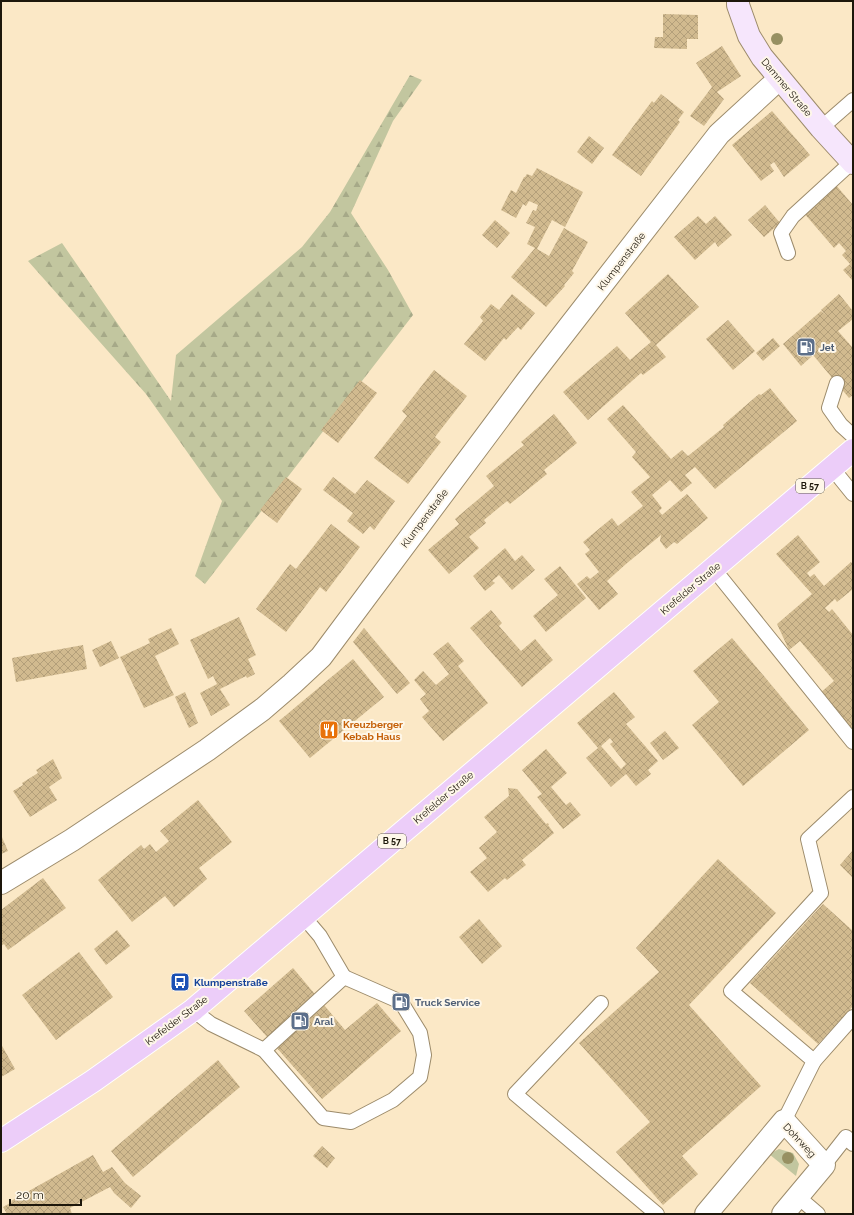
<svg xmlns="http://www.w3.org/2000/svg" width="854" height="1215" font-family="Raleway,sans-serif">
  <style>
    .grass { fill: #c2c69f }
    .forest { fill: url(#forest-firs) }
    .building { fill: url(#building-cross-hatch); fill-rule: evenodd }
    .lines { fill: none; stroke-linecap: round; stroke-linejoin: round }
    .lane-casing { stroke: #9c8b6b; stroke-width: 16 }
    .street-casing { stroke: #9c8b6b; stroke-width: 24 }
    .secondary-casing { stroke: #9c8b6b; stroke-width: 24 }
    .primary-casing { stroke: #fff; stroke-width: 24 }
    .lane { stroke: #fff; stroke-width: 14 }
    .street { stroke: #fff; stroke-width: 22 }
    .secondary { stroke: #f6e6fc; stroke-width: 22 }
    .primary { stroke: #eccdf9; stroke-width: 22 }
    .tree { fill: #979062 }
    .labels { text-anchor: middle; stroke-width: 4; stroke-linejoin: round; paint-order: stroke }
    .shield { fill: #fef7e9; stroke: #605a4e; stroke-width: 1 }
    .shield-label { font-size: 9px; font-weight: bold; fill: #1d170b }
    .street-label { font-size: 10px; fill: #1d170b; stroke: #fef7e9 }
    .service-label { font-size: 10px; font-weight: bold; fill: #4e5e75; stroke: #fef7e9; text-anchor: start }
    .food-label { font-size: 10px; font-weight: bold; fill: #c56008; stroke: #fef7e9; text-anchor: start }
    .transit-label { font-size: 10px; font-weight: bold; fill: #164399; stroke: #fef7e9; text-anchor: start }
  </style>
  <defs>
    <pattern id="forest-firs" width="22" height="20" patternUnits="userSpaceOnUse"><rect width="22" height="20" fill="#c2c69f"/><path d="M5 1l3.5 6h-7zM16 11l3.5 6h-7z" fill="#a6a988"/></pattern>
    <pattern id="building-cross-hatch" width="8" height="8" patternUnits="userSpaceOnUse"><rect width="8" height="8" fill="#d1ba8f"/><path d="M0 0l8 8M0 8l8-8" fill="none" stroke="#b39f7a"/></pattern>
  </defs>
  <rect width="100%" height="100%" fill="#fbe8c6"/>
  <polygon class="grass" points="779,1149 793,1153 799,1164 796,1176 769,1154"/>
  <polygon class="forest" points="410,75 422,80 393,121 351,213 388,270 413,315 205,584 195,576 222,501 146,394 28,261 62,243 171,401 176,355 302,247 330,212"/>
  <g class="building">
    <polygon points="663,14 698,15 698,39 687,39 687,49 654,48 655,37 663,37"/>
    <polygon points="722,46 741,76 717,92 724,99 704,126 690,116 712,87 696,63"/>
    <polygon points="661,94 684,112 678,120 680,122 641,176 612,155 652,101 654,103"/>
    <polygon points="772,111 810,155 784,177 774,162 770,165 774,171 761,181 732,145"/>
    <polygon points="589,136 604,148 592,164 577,152"/>
    <polygon points="537,168 583,192 565,227 552,220 537,249 549,256 564,228 588,242 572,271 574,273 564,285 565,286 546,307 511,277 535,248 527,244 535,227 526,223 533,210 536,211 538,205 529,201 526,206 523,204 516,218 501,210 511,190 516,193 524,177 525,177 527,174 532,176"/>
    <polygon points="835,184 853,205 853,279 852,280 843,270 850,264 842,255 846,251 839,243 834,248 803,212"/>
    <polygon points="765,205 780,223 764,237 748,220"/>
    <polygon points="698,216 706,224 715,216 732,235 718,247 715,242 695,260 674,237"/>
    <polygon points="495,220 510,233 497,248 482,235"/>
    <polygon points="668,274 699,307 656,345 666,357 643,375 641,373 588,420 563,392 617,346 630,360 651,342 625,313"/>
    <polygon points="512,294 535,313 521,330 518,327 506,340 504,338 485,361 464,344 483,321 480,317 491,304 499,310"/>
    <polygon points="839,294 853,311 853,319 838,331 853,348 853,395 849,398 813,355 801,366 783,344 821,311 826,315 821,310"/>
    <polygon points="728,320 755,351 733,370 706,339"/>
    <polygon points="773,338 780,346 763,361 756,353"/>
    <polygon points="434,370 467,396 435,437 441,442 408,484 374,458 407,416 402,411"/>
    <polygon points="360,380 377,393 338,443 321,430"/>
    <polygon points="770,388 797,421 715,489 695,467 685,475 692,483 681,492 670,480 652,495 662,508 659,511 662,515 687,494 708,518 677,544 674,542 666,549 660,541 661,535 626,564 607,581 618,594 599,610 577,584 587,576 590,579 599,572 585,554 590,550 583,542 612,518 618,526 643,506 631,492 650,477 632,457 636,452 607,419 623,405 671,459 682,450 688,456 724,427 723,425 759,394 761,395"/>
    <polygon points="554,414 577,443 544,470 547,474 510,504 507,501 484,520 486,523 469,537 479,548 449,574 428,550 459,524 455,519 494,486 486,476 524,445 521,442"/>
    <polygon points="286,477 302,489 277,523 260,510"/>
    <polygon points="333,477 355,494 367,480 395,501 374,530 370,526 363,534 347,521 353,513 323,490"/>
    <polygon points="331,524 360,547 326,592 320,587 286,632 256,609 290,564 296,569"/>
    <polygon points="798,535 820,562 807,573 810,577 814,574 824,586 851,562 853,564 853,589 837,602 835,599 825,608 829,612 832,609 853,635 853,733 820,693 834,681 800,641 789,650 777,624 812,594 776,554"/>
    <polygon points="505,548 515,561 522,555 535,570 512,590 499,575 492,581 495,583 485,591 473,576"/>
    <polygon points="560,566 586,598 546,632 533,616 558,595 544,579"/>
    <polygon points="491,610 502,623 499,626 521,651 535,639 553,660 522,687 470,628"/>
    <polygon points="239,617 256,655 248,659 255,674 247,678 246,676 220,689 230,705 211,716 200,693 217,684 213,676 208,679 190,640"/>
    <polygon points="171,628 179,644 155,656 174,695 144,708 120,657 150,643 148,639"/>
    <polygon points="364,628 410,683 397,694 353,642"/>
    <polygon points="732,638 809,730 743,786 692,725 719,702 693,671"/>
    <polygon points="111,641 119,658 100,667 92,650"/>
    <polygon points="448,642 464,661 458,666 488,703 443,741 422,717 429,711 420,699 426,694 414,680 423,671 436,685 449,674 433,654"/>
    <polygon points="83,645 87,669 16,682 12,658"/>
    <polygon points="353,659 384,697 310,758 279,721"/>
    <polygon points="185,692 198,723 189,728 175,697"/>
    <path d="M614,692L635,717L626,724L658,761L648,770L651,774L636,786L626,774L611,787L586,758L598,748L577,723ZM610,738L613,742L610,744L626,764L621,769L601,746Z"/>
    <polygon points="665,731 679,748 663,760 650,743"/>
    <polygon points="546,749 567,773 551,787 566,805 570,802 581,815 563,829 537,797 542,794 522,770"/>
    <polygon points="53,759 62,778 49,787 57,800 30,817 13,791 23,785 22,783 38,773 36,770"/>
    <polygon points="508,788 517,789 546,824 548,823 549,825 548,825 554,833 522,860 526,865 507,880 505,878 488,892 470,872 487,858 479,848 497,832 484,817 509,796"/>
    <polygon points="198,800 232,842 199,868 207,879 174,907 165,896 132,922 98,880 141,845 144,849 150,844 156,852 169,841 160,831"/>
    <polygon points="1,835 8,851 1,854"/>
    <polygon points="853,850 853,878 840,865"/>
    <polygon points="718,859 776,913 689,1005 761,1086 682,1156 698,1174 663,1205 616,1152 650,1122 579,1043 659,972 636,948"/>
    <polygon points="43,878 66,908 8,950 4,944 1,946 1,910"/>
    <polygon points="823,904 853,931 853,1006 818,1044 750,983"/>
    <polygon points="479,919 502,946 482,964 459,937"/>
    <polygon points="117,930 130,946 106,965 94,949"/>
    <polygon points="79,952 113,997 56,1040 22,995"/>
    <polygon points="293,968 345,1030 377,1003 401,1031 322,1099 244,1011"/>
    <polygon points="1,1044 15,1069 1,1077"/>
    <polygon points="218,1060 240,1087 133,1177 111,1151"/>
    <polygon points="322,1146 335,1158 327,1168 313,1156"/>
    <polygon points="93,1155 103,1172 112,1167 125,1183 141,1196 131,1208 114,1193 110,1187 70,1208 72,1214 7,1214 3,1207 12,1202 11,1201"/>
  </g>
  <g class="lines">
    <g class="lane-casing">
      <g id="lane">
        <polyline points="821,128 853,100"/>
        <polyline points="788,253 781,233 793,216 852,162"/>
        <polyline points="837,383 829,408 841,425 853,436"/>
        <polyline points="832,468 853,494"/>
        <polyline points="713,568 853,742"/>
        <polyline points="601,1003 515,1094 657,1214"/>
        <polyline points="193,1010 211,1024 264,1050 344,977 320,936 303,916"/>
        <polyline points="264,1050 323,1118 351,1122 393,1100 420,1077 424,1055 420,1033 401,1002 344,977"/>
        <polyline points="814,1061 853,1017"/>
        <polyline points="784,1121 814,1061 731,991 821,893 808,839 853,797"/>
        <polyline points="824,1165 846,1137 853,1144"/>
        <polyline points="797,1196 818,1214"/>
      </g>
    </g>
    <g class="street-casing">
      <g id="street">
        <polyline points="1,883 72,840 207,750 263,709 292,684 321,657 527,381 719,134 779,79"/>
        <polyline points="706,1214 784,1121 824,1165 783,1214"/>
      </g>
    </g>
    <g class="secondary-casing">
      <polyline id="secondary" points="738,1 738,5 749,36 762,57 821,128 853,163"/>
    </g>
    <g class="primary-casing">
      <polyline id="primary" points="1,1141 93,1081 193,1010 853,450"/>
    </g>
    <use href="#lane" class="lane"/>
    <use href="#street" class="street"/>
    <use href="#secondary" class="secondary"/>
    <use href="#primary" class="primary"/>
  </g>
  <g class="tree">
    <circle cx="777" cy="39" r="6"/>
    <circle cx="788" cy="1158" r="6"/>
  </g>
  <defs>
    <g id="fuel-square" transform="scale(1)"><rect x="-9" y="-9" width="18" height="18" rx="4" fill="#5c6f8a" stroke="#fef7e9"/><path d="M-5.5-6h7V0h2V4h1.3V-2.5L3-4.5l.8-.8L6-3V5H2.5V1h-1V6h-7ZM-4.2-4.7v3.2H.2V-4.7Z" fill="#fff"/></g>
    <g id="restaurant-square" transform="scale(1)"><rect x="-9" y="-9" width="18" height="18" rx="4" fill="#e8710a" stroke="#fef7e9"/><path d="M-5-6h1v4h1v-4h1v4h1v-4h1v5L-1.5 .5V6h-2V.5L-5-1ZM5-6V6H3V1.5H1.5Q1.5-4 5-6Z" fill="#fff"/></g>
    <g id="bus-square" transform="scale(1)"><rect x="-9" y="-9" width="18" height="18" rx="4" fill="#1a4fb4" stroke="#fef7e9"/><path d="M-5-6H5V4H4V6H2V4H-2V6H-4V4H-5ZM-3.5-4V0h7V-4ZM-3.5 1.2v1.5H-2V1.2ZM2 1.2v1.5H3.5V1.2Z" fill="#fff"/></g>
  </defs>
  <g fill-rule="evenodd">
    <use href="#fuel-square" x="806" y="347"/>
    <use href="#restaurant-square" x="329" y="730"/>
    <use href="#bus-square" x="180" y="982"/>
    <use href="#fuel-square" x="401" y="1002"/>
    <use href="#fuel-square" x="300" y="1021"/>
  </g>
  <g class="labels">
    <g class="shield">
      <rect x="796" y="479" width="28" height="14" rx="3"/>
      <rect x="378" y="834" width="28" height="14" rx="3"/>
    </g>
    <g class="shield-label">
      <text x="810" y="489">B 57</text>
      <text x="392" y="844">B 57</text>
    </g>
    <g class="street-label">
      <text transform="translate(787 87) rotate(50)" y="4">Dammer Straße</text>
      <text transform="translate(621 261) rotate(-52)" y="4">Klumpenstraße</text>
      <text transform="translate(424 518) rotate(-53)" y="4">Klumpenstraße</text>
      <text transform="translate(690 588) rotate(-40)" y="4">Krefelder Straße</text>
      <text transform="translate(443 797) rotate(-40)" y="4">Krefelder Straße</text>
      <text transform="translate(176 1020) rotate(-37)" y="4">Krefelder Straße</text>
      <text transform="translate(800 1140) rotate(47)" y="4">Dohrweg</text>
    </g>
    <g class="service-label">
      <text x="820" y="351">Jet</text>
      <text x="415" y="1006">Truck Service</text>
      <text x="314" y="1025">Aral</text>
    </g>
    <g class="food-label">
      <text x="343" y="728">Kreuzberger<tspan x="343" dy="12">Kebab Haus</tspan></text>
    </g>
    <g class="transit-label">
      <text x="194" y="986">Klumpenstraße</text>
    </g>
  </g>
  <rect width="854" height="1215" fill="none" stroke="#1d170b" stroke-width="4"/>
  <path d="M10 1199v6h71v-6" fill="none" stroke="#1d170b" stroke-width="2"/>
  <text x="16" y="1199" font-size="12" fill="#1d170b" stroke="#fef7e9" stroke-width="3" paint-order="stroke">20 m</text>
</svg>
